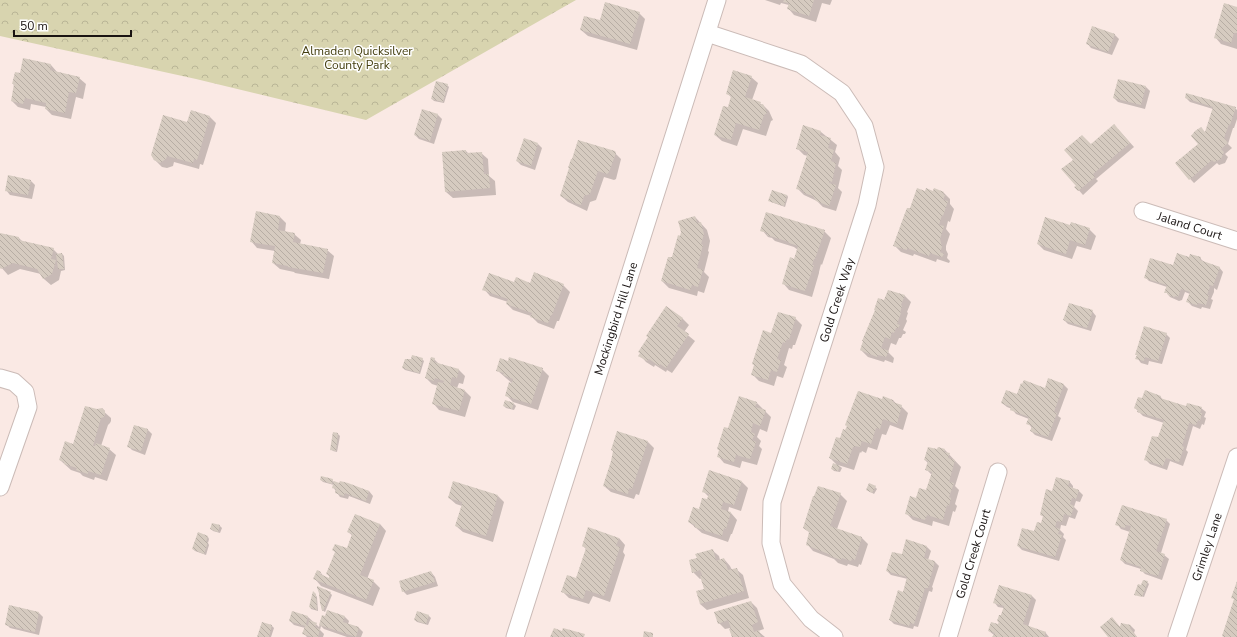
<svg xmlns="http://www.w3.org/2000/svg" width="1237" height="637" font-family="'Nunito Sans',sans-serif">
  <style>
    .park { fill: url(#park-crowns) }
    .shadow { fill: #0003 }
    .building { fill: url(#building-back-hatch) }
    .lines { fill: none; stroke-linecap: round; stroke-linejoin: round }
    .street-casing { stroke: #cbbbb7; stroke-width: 19 }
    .street { stroke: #fff; stroke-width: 17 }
    .labels { text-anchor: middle; stroke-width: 3; stroke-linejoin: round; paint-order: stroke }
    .park-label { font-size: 12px; fill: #443e0f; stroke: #fff }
    .street-label { font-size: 12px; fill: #191312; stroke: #fff }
  </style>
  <defs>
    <pattern id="park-crowns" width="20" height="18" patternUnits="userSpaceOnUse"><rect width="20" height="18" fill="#d8d4af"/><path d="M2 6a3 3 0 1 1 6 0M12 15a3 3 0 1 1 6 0" fill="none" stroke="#b9b596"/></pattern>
    <pattern id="building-back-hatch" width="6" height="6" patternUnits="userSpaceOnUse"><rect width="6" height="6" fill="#d6cbc0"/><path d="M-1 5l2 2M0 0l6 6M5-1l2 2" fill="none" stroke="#b7ada4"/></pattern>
  </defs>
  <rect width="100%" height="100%" fill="#fae9e4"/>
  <polygon class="park" points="0,0 576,0 366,120 196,79 0,36"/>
  <g class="shadow">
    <polygon points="765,0 832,0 830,5 822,3 816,22 794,15 788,8 789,5 781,3 780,5"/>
    <polygon points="1237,7 1237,49 1221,44 1215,37"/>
    <polygon points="639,13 645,19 637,50 588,36 581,30 601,21"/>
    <polygon points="1093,27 1115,35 1119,39 1112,55 1091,48 1087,43"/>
    <polygon points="24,60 51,65 57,72 79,78 86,84 83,99 76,97 71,119 52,115 46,109 46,107 31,104 30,110 18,107 12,101 15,86 13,84 20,75"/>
    <polygon points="751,77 758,83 752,100 763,105 769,111 773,120 771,121 766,136 743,129 737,146 722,141 715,135 728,109 732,98 727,93"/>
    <polygon points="1119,80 1146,87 1150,91 1145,109 1118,102 1114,98"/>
    <polygon points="447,85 449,87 444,103 434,101 432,99"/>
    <polygon points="1186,98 1235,108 1237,110 1237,119 1234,128 1233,128 1228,144 1232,148 1225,154 1228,157 1225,163 1219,165 1217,163 1194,183 1176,164 1199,144 1206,134 1213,109 1190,102"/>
    <polygon points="423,110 438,115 442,119 434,144 419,139 415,135"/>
    <polygon points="210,117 216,123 203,165 200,164 199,169 174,162 173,166 167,168 162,167 155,160 188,123"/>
    <polygon points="803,126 821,132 837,145 835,152 840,158 838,166 842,170 838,188 842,192 836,211 823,207 817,201 804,195 798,189 808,156 804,155 797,148"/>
    <polygon points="1118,129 1134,147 1096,179 1098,181 1083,195 1076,187"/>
    <polygon points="538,144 542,148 535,170 521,165 517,161"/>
    <polygon points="466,151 469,154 481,153 488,159 489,176 495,181 496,195 453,198 446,192 443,153"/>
    <polygon points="615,153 621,159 616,179 614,180 604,177 596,200 590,202 587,211 568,202 561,196 570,169 569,168"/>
    <polygon points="31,181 35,185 32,199 10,195 6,190"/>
    <polygon points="934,189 944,193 950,199 950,204 954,209 950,222 948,221 946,229 950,234 946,246 946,250 948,254 947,258 950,261 949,263 937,259 936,262 914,254 913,256 901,252 894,245 911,210 926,192 933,192"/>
    <polygon points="787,195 788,197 785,207 771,202 769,200"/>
    <polygon points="280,217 286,223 285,232 294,234 301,240 300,244 327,250 334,256 329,279 295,273 294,272 280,269 273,263 275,251 257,248 251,241"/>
    <polygon points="695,217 707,230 710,241 708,251 709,252 704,272 709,277 704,293 698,291 697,296 669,288 662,281 681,237"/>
    <polygon points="1071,226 1089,229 1096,236 1091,250 1077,246 1072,259 1044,250 1038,244"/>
    <polygon points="762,230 824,231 831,238 822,265 821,264 819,272 819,273 812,297 789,290 783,283 795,260 798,250 794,247 775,241 772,238 768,237"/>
    <polygon points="0,237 19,238 24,243 53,249 59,255 62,254 64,256 65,270 61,271 59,280 51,285 44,279 41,274 20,269 8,275 0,266"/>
    <polygon points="1190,258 1200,258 1205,263 1219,267 1223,272 1217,290 1214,288 1214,292 1211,299 1213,300 1210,309 1202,307 1201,309 1192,306 1188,302 1190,294 1185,292 1182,300 1179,301 1170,297 1166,292 1167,287 1149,281 1145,277 1174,267"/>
    <polygon points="531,284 563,285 570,292 559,321 557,321 554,329 538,323 531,316 513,310 507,304 508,302 490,296 484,289"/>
    <polygon points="889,291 905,296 911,302 907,312 908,313 906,319 907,321 903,330 906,332 905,334 903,334 901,338 899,338 896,345 891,343 888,352 894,358 893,363 885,360 884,362 868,357 861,350"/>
    <polygon points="1092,311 1096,316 1091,331 1068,324 1064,320"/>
    <polygon points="682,318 689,325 684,332 695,341 672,373 667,370 666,372 655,365 654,367 646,362 640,355"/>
    <polygon points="795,318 802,325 795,345 793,345 792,349 789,348 784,365 787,367 783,378 777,376 774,386 759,381 752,374 772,334"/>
    <polygon points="1166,334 1170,338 1162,364 1149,361 1148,365 1141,363 1137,358"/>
    <polygon points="422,359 424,361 420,374 405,370 403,368"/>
    <polygon points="434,359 440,365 459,370 465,376 463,384 459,383 457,388 464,390 471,397 465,417 439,410 433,403 438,386 432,384 426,378"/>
    <polygon points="542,369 549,376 538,410 513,402 506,395 513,384 498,371"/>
    <polygon points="1064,385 1068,389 1058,416 1061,418 1052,441 1035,435 1031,431 1032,428 1028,423 1029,419 1016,414 1012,409 1007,407 1002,403 1017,395"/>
    <polygon points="1160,396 1163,400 1187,407 1201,408 1206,412 1204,417 1206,418 1204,425 1202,424 1200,429 1193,426 1186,450 1188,452 1183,466 1170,461 1167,470 1150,464 1146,460 1159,439 1164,423 1143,416 1135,408"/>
    <polygon points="882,400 893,400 897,405 901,406 908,413 903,430 890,425 886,435 882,434 877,450 868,447 866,453 862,451 861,453 860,452 854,470 838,465 842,468 840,472 834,471 832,469 838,466 830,458 841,439 846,431"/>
    <polygon points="506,402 514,404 516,406 514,410 506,408 504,406"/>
    <polygon points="757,403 763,409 763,410 765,411 771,417 767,432 760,429 757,437 761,441 759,446 762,449 757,465 742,461 740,468 724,463 718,456 720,451 718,449 729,430"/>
    <polygon points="97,410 102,410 111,418 111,421 110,423 108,425 101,446 109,449 116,455 107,481 95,477 94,480 83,476 80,473 71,470 60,460 74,445"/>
    <polygon points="135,426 148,430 152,434 145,455 132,450 128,446"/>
    <polygon points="333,433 338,434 340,436 337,452 333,451 331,449"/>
    <polygon points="647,441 654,448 639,495 636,494 634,499 611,492 604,486"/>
    <polygon points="945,450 961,467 955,486 959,490 955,504 957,506 955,512 953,511 949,526 933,521 932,526 913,520 906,513 917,499 927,491 932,475 926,469 928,463 925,460"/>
    <polygon points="321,480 332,480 334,482 369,491 373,496 370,504 349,496 348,499 340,497 333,487 334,485 323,482"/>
    <polygon points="1069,481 1073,486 1073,489 1078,490 1083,495 1080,502 1076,501 1074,507 1078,511 1075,519 1069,517 1066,526 1061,525 1060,530 1064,534 1063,537 1066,540 1059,561 1022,550 1018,546 1034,532 1042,524 1044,517 1041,515 1053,492"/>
    <polygon points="742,482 748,488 741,511 729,507 728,512 731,513 737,520 732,534 731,534 728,542 702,533 689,522 707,501 709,497 703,491"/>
    <polygon points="875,487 877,489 874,494 869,491"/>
    <polygon points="840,494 847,501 837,529 862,538 868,544 861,565 859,564 858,567 848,564 847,566 838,563 834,559 813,551 807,544 810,533 804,527"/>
    <polygon points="498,496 504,502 493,542 463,532 456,526 462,506 456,504 449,498"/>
    <polygon points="1166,520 1170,524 1161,553 1164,555 1169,559 1162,580 1145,574 1141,570 1141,569 1125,564 1121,560 1130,532 1121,529 1117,524"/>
    <polygon points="212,524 220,526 222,528 220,533 213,531 211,529"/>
    <polygon points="380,524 386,531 367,579 373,581 380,588 373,606 321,586 315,579 321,573 325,578 329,579 330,577 327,574 336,553 347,550 353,536 348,532"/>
    <polygon points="208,537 209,539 208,543 209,545 206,555 195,551 193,549"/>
    <polygon points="619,538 625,545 623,552 625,555 610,602 593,596 589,604 569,598 563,592 577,579 587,550 583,546"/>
    <polygon points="907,541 927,547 931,551 928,560 935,562 939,566 932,587 933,588 932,592 929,591 918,627 914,626 913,629 894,624 890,620 903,593 908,579 891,575 887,571 903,556"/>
    <polygon points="712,550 719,556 720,560 724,559 730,566 732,570 736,569 743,575 749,598 707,610 700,604 705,589 702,578 700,579 693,572 698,558"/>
    <polygon points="431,572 435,577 438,586 407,595 403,591"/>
    <polygon points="1147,582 1149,584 1144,597 1136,594 1142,586"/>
    <polygon points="999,586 1032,596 1036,600 1028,627 1045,632 1049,637 993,637 994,635 989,631 999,625 999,623 998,621 1001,616 1004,608 998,607 994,602"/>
    <polygon points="318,588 330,593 332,595 325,612 322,610"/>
    <polygon points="314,593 317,597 318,611 311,609 310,607"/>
    <polygon points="751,602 757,608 764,629 758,631 765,637 733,637 730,628 725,629 719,623"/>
    <polygon points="418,612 429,616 431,618 428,625 417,622 415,620"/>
    <polygon points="39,613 43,617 39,635 10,628 6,624"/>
    <polygon points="323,616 345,617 349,621 348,624 359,628 363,632 361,637 347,637 324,629 321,626 320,630 324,634 323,637 307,637 303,633 305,628 294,625 290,621 308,617 319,627"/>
    <polygon points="1112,618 1121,628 1131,626 1135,630 1134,633 1137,637 1108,637"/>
    <polygon points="263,623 272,626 274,628 271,637 258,637"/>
  </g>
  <g class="building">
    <polygon points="784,0 814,0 809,16 787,9 789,3 783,2"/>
    <polygon points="605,2 640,12 630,44 580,30 584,16 600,20"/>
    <polygon points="1224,3 1237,7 1237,33 1234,33 1231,43 1214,38"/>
    <polygon points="1092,26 1115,34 1108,52 1086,44"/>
    <polygon points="23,58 51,64 50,70 80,77 76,93 69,92 65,113 45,109 46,103 25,98 23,104 11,101 14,84 12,84 15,72 20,73"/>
    <polygon points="733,70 752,76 745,97 761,102 760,105 763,104 767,113 764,115 759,130 736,123 731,140 714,135 723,106 728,107 731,96 726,94"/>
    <polygon points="1118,79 1146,86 1141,105 1113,98"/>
    <polygon points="436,81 448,84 443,102 431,99"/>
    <polygon points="1186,93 1236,107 1230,125 1229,124 1224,138 1228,143 1221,149 1224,152 1221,159 1214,162 1212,160 1189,180 1175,163 1198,144 1191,136 1195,131 1201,127 1205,132 1213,107 1185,98"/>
    <polygon points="422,109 438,114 430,141 414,135"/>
    <polygon points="191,110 210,116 197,160 194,159 193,163 167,156 166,159 160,163 154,160 151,155 163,115 187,122"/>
    <polygon points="1114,124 1130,143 1093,174 1095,177 1078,191 1074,187 1076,186 1061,169 1073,160 1064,150 1082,135 1091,144"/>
    <polygon points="803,125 821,131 820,135 831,138 828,148 834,150 831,161 836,163 832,182 830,181 829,183 836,185 829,206 816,201 813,196 804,193 804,191 796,189 808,152 796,149"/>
    <polygon points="524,138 538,143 531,166 516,161"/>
    <polygon points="578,140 615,151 616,153 609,172 607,174 598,171 590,194 584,196 581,205 572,202 572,201 560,196 569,168 568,168 571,159 572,159"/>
    <polygon points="466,150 466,153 482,152 484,174 489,174 490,188 445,192 442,152"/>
    <polygon points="8,175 31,180 28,195 5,191"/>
    <polygon points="917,188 925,191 926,188 933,191 934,188 944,192 943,194 945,195 943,200 948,201 943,216 942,215 939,225 944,226 940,239 942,247 940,252 944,254 942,257 930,253 929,256 907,248 907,250 893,246 905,213 907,208 910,208"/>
    <polygon points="772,190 787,195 784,206 768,201"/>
    <polygon points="256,211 280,216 278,230 295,233 293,242 328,249 323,273 288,267 288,266 272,263 275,246 250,242"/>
    <polygon points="766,212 825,230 815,259 814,259 812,265 814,265 805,291 782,284 790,257 794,259 798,246 789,243 789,242 767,235 767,233 760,231"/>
    <polygon points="695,216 697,223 701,222 704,234 701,244 703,245 697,268 703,270 698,287 692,285 690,290 661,281 668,257 672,257 678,235 680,236 681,232 678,221"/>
    <polygon points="1045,217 1070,225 1071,222 1090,228 1085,245 1070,240 1066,254 1037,244"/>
    <polygon points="0,233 19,237 19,240 54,248 51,259 56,260 52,274 43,279 37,269 13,263 1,269 0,268"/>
    <polygon points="62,253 64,269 58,269 56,254"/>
    <polygon points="1177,253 1189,257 1190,254 1201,257 1200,260 1220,267 1213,286 1210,285 1209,287 1210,287 1207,295 1209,295 1206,305 1198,303 1197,305 1186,302 1190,292 1181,289 1178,297 1176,296 1174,297 1168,295 1167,293 1164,293 1167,285 1144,278 1150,258 1173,265"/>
    <polygon points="534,272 564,284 552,315 551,315 548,323 530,317 532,313 506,304 508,299 482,290 489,273 514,282 516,277 530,283"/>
    <polygon points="888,290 905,295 901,305 902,306 900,313 901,313 897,324 900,325 898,328 896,328 894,333 892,332 890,339 885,337 881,348 889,351 886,357 878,355 877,357 860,350 863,341 862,341 875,310 874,310 878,298 884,300"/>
    <polygon points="1069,303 1093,310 1087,328 1063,320"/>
    <polygon points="666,306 683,318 677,326 689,334 666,368 660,364 659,366 649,359 647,361 638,356 640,353 638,352 648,337 646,336"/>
    <polygon points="778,312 796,317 789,340 787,339 785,343 783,342 777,359 781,360 777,372 771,370 768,380 751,375 754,365 752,364 763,330 771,333"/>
    <polygon points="1144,326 1167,333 1158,361 1145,357 1144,361 1135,359 1137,355 1135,355"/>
    <polygon points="412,355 423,358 419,373 402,368 405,359 411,359"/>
    <polygon points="431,357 435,358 434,362 459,369 457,378 452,377 450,385 465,390 459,411 432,404 438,382 443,383 444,381 435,378 434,381 425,378"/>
    <polygon points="509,357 543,368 531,404 505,396 509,382 512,383 513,379 503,375 504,373 496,371 500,358 508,361"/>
    <polygon points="1048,378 1064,384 1054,412 1057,413 1048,437 1030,431 1032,426 1026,424 1029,417 1010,410 1011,407 1001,403 1006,390 1017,394 1021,383 1022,384 1024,380 1045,388"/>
    <polygon points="1145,390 1161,396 1160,398 1186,406 1187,403 1202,407 1200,413 1202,413 1200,421 1198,420 1196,425 1189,423 1182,446 1184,447 1179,462 1166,458 1163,466 1144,460 1152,436 1158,437 1164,420 1137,412 1138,410 1134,408 1138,397 1142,398"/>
    <polygon points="858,391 882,399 883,396 893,400 893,402 902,405 897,424 883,419 880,429 876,428 871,444 862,441 860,447 855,446 855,447 853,447 847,464 829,458 836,437 840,438 843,429 845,430 847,426 845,425"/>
    <polygon points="739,396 757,402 755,407 766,410 760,426 753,423 751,432 755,434 752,440 756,442 750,459 736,455 734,462 717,457 719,450 717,449 724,427 728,428"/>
    <polygon points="505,400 514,403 512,409 503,406"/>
    <polygon points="85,406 97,409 102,408 105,411 105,414 104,417 101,418 93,446 95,446 96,443 110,448 101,475 88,471 88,474 76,470 77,468 64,464 64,462 59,460 65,441 73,444"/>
    <polygon points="134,425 148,429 141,451 127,447"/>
    <polygon points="617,431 648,441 632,489 629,488 628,494 603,486 611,461 613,451 611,450"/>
    <polygon points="333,432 338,433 336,451 330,450"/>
    <polygon points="928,447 937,449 938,447 945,449 944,452 950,453 948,458 955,460 949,482 954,483 949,497 951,498 949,506 947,505 943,520 927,515 925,520 905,514 910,496 916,498 919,488 926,490 932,472 925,470 928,461 924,460"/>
    <polygon points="833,463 840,466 838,471 831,469"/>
    <polygon points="709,470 742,481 734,505 723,502 721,509 731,512 726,529 724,528 722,536 694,527 695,525 688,522 693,507 699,509 702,498 707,499 709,494 702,492"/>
    <polygon points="321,476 333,479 332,484 320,480"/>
    <polygon points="1056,477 1070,481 1068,486 1079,490 1076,499 1072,498 1070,504 1074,506 1071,516 1064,514 1062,522 1057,521 1055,527 1060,529 1058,534 1062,535 1055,557 1017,546 1022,528 1034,531 1037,522 1041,523 1043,516 1040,515 1046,489 1052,491"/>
    <polygon points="334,481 339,483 340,481 348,483 369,491 366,501 345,493 344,496 335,493 336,489 332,488"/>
    <polygon points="453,481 498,495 486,536 455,526 462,504 462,502 448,498"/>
    <polygon points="869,483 876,486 872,493 866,490"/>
    <polygon points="818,486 841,493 830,526 862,537 855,560 852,559 851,561 842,558 841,560 830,556 831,555 806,545 809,532 803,528 813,496 814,496"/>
    <polygon points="1122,505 1167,519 1156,551 1165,554 1158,576 1140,571 1141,567 1120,560 1131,526 1126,525 1125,528 1115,525"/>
    <polygon points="355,514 380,524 360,575 374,580 366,600 313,579 317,570 321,572 320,574 329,578 329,575 326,574 335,552 332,550 335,544 347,548 352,534 347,532"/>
    <polygon points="212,523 220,525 218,532 210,529"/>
    <polygon points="588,527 619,538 616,546 620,547 604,596 586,590 583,599 561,592 567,575 576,578 586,548 582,546"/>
    <polygon points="198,532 208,536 206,542 208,542 204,554 192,549"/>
    <polygon points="906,539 927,546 924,558 935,561 929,583 930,583 928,588 925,588 914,624 910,623 909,626 889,620 898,590 903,592 907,577 886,571 892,552 902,554"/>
    <polygon points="713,549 716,561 724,558 728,570 737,568 744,591 700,604 696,591 704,589 700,576 702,575 700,570 692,573 689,560 697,558 695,554"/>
    <polygon points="431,571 435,582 402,592 399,581"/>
    <polygon points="1143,580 1148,581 1142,597 1134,595 1138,584 1141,585"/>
    <polygon points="1237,581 1237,637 1224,637 1222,636 1234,599 1231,598"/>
    <polygon points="999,585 1032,595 1023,624 1046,632 1044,637 992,637 995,633 988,631 991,622 998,624 999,622 997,621 999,615 1001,615 1004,606 993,603"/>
    <polygon points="317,586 331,592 323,611 322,610 320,603 319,592 317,588"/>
    <polygon points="313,591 316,594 317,610 309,607"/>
    <polygon points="751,601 758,622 752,625 754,632 759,630 761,637 732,637 729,629 731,628 728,620 718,624 714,612"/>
    <polygon points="9,605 39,612 35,632 5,625"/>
    <polygon points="327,610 345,616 343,622 359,627 356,637 319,625 322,615 325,616"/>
    <polygon points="292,611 308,616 306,624 308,626 309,620 317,623 315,627 320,629 318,637 313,637 302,634 305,626 289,621"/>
    <polygon points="417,611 429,615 426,624 414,620"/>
    <polygon points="1112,617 1120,627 1121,623 1131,625 1130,628 1137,637 1108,637 1100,627"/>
    <polygon points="262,622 272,625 269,637 257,637"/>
    <polygon points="554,628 562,631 563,628 585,634 584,637 550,637"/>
    <polygon points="644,631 653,633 653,637 643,637"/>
  </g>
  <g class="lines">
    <g class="street-casing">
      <g id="street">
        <polyline points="707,33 801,64 842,93 864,126 875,167 867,205 772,502 771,543 782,584 811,619 834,637"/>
        <path id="s1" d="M1143,211L1237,241"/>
        <polyline points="0,378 14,382 25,392 28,407 0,487"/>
        <path id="s2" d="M515,637L717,0"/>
        <path id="s3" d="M948,637L998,472"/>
        <path id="s4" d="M1177,637L1237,457"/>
      </g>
    </g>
    <use href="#street" class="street"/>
  </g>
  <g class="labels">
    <g class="park-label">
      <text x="357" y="55">Almaden Quicksilver<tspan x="357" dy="14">County Park</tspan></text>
    </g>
    <g class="street-label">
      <text dy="4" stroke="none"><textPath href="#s1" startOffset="49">Jaland Court</textPath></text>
      <text transform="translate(837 300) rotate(-72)" y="4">Gold Creek Way</text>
      <text dy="4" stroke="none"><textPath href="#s2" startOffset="334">Mockingbird Hill Lane</textPath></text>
      <text dy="4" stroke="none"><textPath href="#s4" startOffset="95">Grimley Lane</textPath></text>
      <text dy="4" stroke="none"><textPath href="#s3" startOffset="87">Gold Creek Court</textPath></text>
    </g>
  </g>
  <path d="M14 30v6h117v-6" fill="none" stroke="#191312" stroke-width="2"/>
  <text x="20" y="30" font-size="12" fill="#191312" stroke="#ffffff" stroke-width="3" paint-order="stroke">50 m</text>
</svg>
